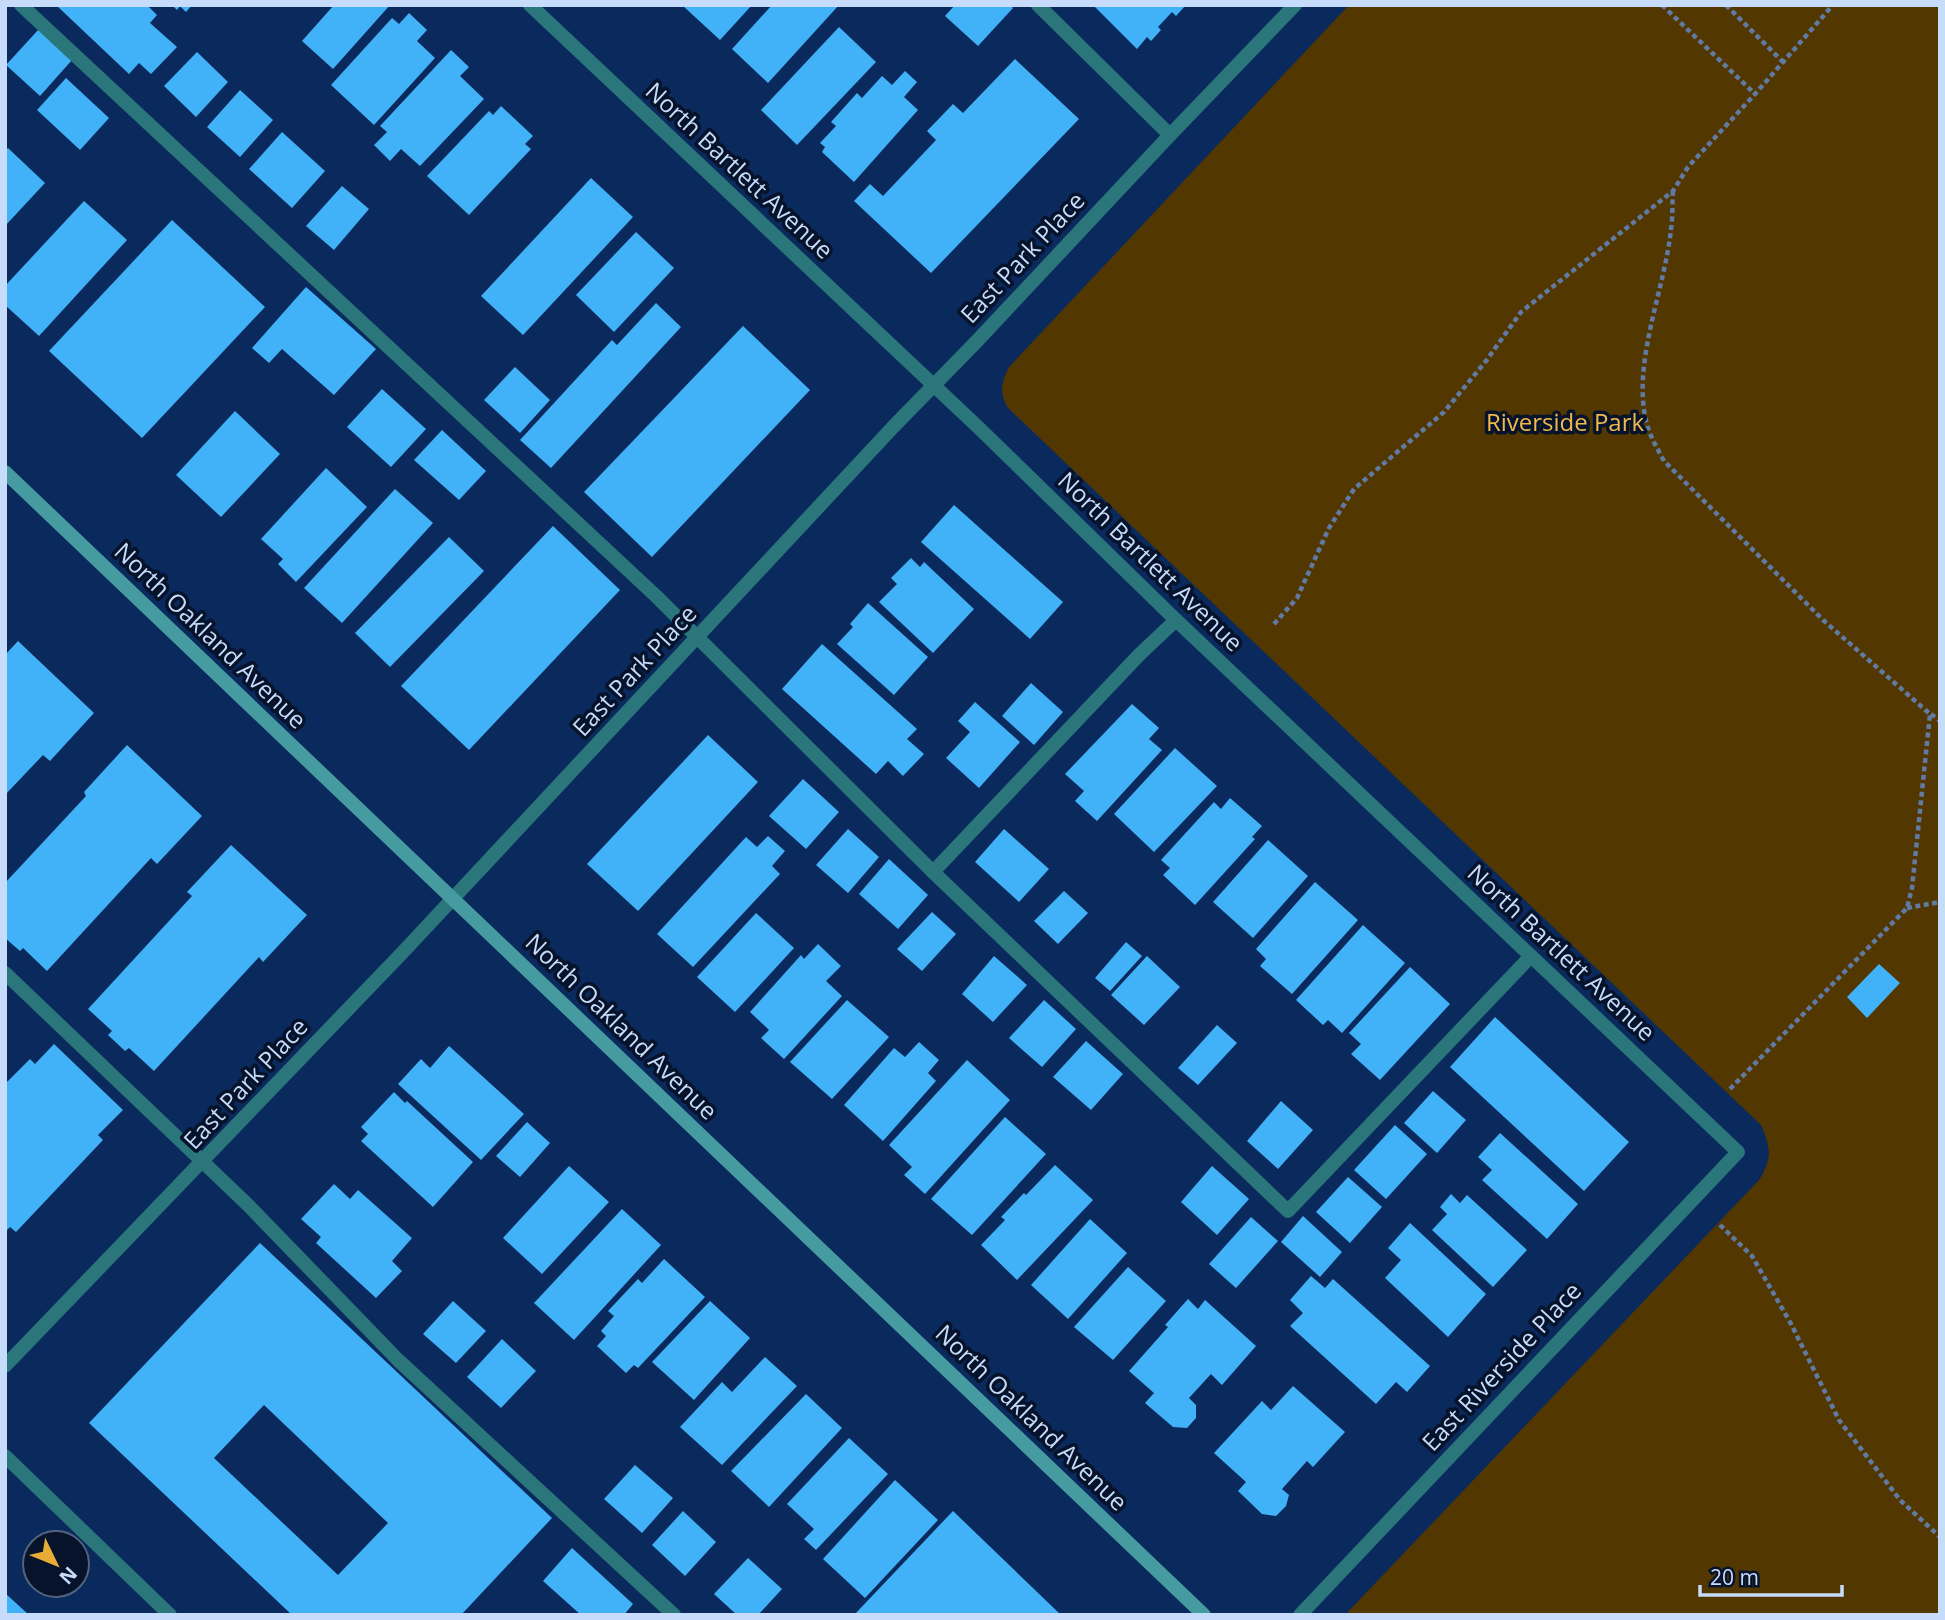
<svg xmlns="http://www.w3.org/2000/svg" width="1945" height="1620" font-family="'Open Sans',sans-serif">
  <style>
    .green { fill: #523800 }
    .building { fill: #42b2f8; fill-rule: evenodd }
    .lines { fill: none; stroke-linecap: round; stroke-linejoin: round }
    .path { stroke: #607aa4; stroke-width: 4.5; stroke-dasharray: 5 3.5; stroke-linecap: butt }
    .lane { stroke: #2b767a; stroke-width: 14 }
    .street { stroke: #2b767a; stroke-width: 14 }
    .secondary { stroke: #469ba0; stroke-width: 14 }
    .labels { text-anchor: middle; stroke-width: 7; stroke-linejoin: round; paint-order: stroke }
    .street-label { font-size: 24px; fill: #c7dbfb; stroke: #06132a }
    .park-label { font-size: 24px; fill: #f0b84e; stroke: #06132a }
  </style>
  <rect width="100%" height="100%" fill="#0a295c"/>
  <path class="green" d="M1349,5H1940V1615H1345L1760,1179C1772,1158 1771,1148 1761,1125L1008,408C999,392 1001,383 1009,367Z"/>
  <g class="building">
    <polygon points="56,5 147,5 157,15 150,23 177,47 151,74 139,63 129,74"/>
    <polygon points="172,5 192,5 186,12 180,6 177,10"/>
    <polygon points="334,5 390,5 333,69 302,41"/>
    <polygon points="682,5 752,5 720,40"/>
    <polygon points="772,5 839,5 768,83 732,49"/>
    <polygon points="955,5 1010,5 1013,8 978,46 945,16"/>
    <polygon points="1093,5 1186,5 1176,16 1172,12 1158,27 1161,30 1151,41 1147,37 1137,49"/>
    <polygon points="409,13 427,30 417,41 435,58 374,125 331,85 392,18 399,24"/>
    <polygon points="839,27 876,62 797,145 761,110"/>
    <polygon points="39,29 72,60 40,96 6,65"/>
    <polygon points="451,50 469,67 460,76 484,99 420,166 401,149 390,161 374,145 387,132 380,126"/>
    <polygon points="197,52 228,82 196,117 164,86"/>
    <polygon points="1015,59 1079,119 931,273 854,201 870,184 883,196 936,140 927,131 953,104 963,113"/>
    <polygon points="905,71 917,82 904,97 918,110 854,182 822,152 825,147 820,143 836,126 831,122 857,93 862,98 882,76 892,85"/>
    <polygon points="66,78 109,118 80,150 37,110"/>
    <polygon points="240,90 273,120 240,157 207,127"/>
    <polygon points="501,106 533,136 525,144 531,149 469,215 427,176 489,111 493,115"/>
    <polygon points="282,132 325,171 292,208 249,169"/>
    <polygon points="8,148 45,183 5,226 5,151"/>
    <polygon points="591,178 633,217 523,335 481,296"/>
    <polygon points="342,186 369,209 334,250 306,226"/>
    <polygon points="84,201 127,240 39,336 5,305 5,286"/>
    <polygon points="172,220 265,307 142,438 49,351"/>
    <polygon points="636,232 674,268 614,332 576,295"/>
    <polygon points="306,287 376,349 334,395 282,349 269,363 252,348"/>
    <polygon points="656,303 681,327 551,468 520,440 612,340 617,345"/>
    <polygon points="743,326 810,390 652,557 584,492"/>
    <polygon points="515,367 550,400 520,433 484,400"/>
    <polygon points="382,389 426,429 391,467 347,427"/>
    <polygon points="235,411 280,454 221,517 176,475"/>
    <polygon points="442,430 486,471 459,500 414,460"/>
    <polygon points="326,468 367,507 296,582 278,564 283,559 261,539"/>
    <polygon points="395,489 433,523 342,623 304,588"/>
    <polygon points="954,505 1063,602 1030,639 921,542"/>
    <polygon points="553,526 620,590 469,750 401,686"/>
    <polygon points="449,537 484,571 390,667 355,633"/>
    <polygon points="911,558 920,567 924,562 974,609 933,653 879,602 897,584 891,578"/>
    <polygon points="868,603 928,657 894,695 837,644 853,627 850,624"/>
    <polygon points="18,641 94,713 50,761 43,755 5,795 5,655"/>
    <polygon points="822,644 917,729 907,739 924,754 903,776 888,761 876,774 782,689"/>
    <polygon points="1031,683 1063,712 1034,745 1002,716"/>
    <polygon points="975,702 1020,742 979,788 946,758 970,732 958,721"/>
    <polygon points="1132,704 1159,728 1149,739 1162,750 1097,821 1075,801 1084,791 1065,774"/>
    <polygon points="708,735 758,782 638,911 587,864"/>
    <polygon points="127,745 202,816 157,864 151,858 47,971 23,948 20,951 5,938 5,883 86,796 84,792"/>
    <polygon points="1175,748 1217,786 1154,852 1114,814"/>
    <polygon points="803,779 839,812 806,849 769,816"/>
    <polygon points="1230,798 1262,826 1252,837 1255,839 1195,905 1163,875 1170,868 1161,860 1214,802 1221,809"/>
    <polygon points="848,829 879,857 848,893 816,865"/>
    <polygon points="1004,829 1049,869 1019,902 975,862"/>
    <polygon points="768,836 785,851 772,866 780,874 693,967 657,934 746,837 757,847"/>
    <polygon points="1268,840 1308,876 1253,938 1213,902"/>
    <polygon points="231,845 307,915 263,962 259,957 154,1071 129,1048 125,1051 108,1035 112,1031 88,1009 192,896 187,892"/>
    <polygon points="889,859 928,895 898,929 859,894"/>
    <polygon points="1315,882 1358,920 1292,994 1260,966 1266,959 1256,949"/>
    <polygon points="1064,891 1088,913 1058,944 1034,921"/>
    <polygon points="932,912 956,934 922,971 897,949"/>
    <polygon points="756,913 794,948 735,1012 697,977"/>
    <polygon points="1363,925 1405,963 1342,1033 1328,1020 1323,1025 1296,1000"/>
    <polygon points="1126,942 1142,956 1110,991 1095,978"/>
    <polygon points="818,944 841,966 826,981 842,996 784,1059 761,1038 769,1030 750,1012 801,955 804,959"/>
    <polygon points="994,956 1027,985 993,1022 962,994"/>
    <polygon points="1147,956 1180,987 1144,1025 1111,995"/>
    <polygon points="1879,964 1900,983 1867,1018 1847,997"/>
    <polygon points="1410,967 1450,1004 1380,1080 1351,1054 1361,1044 1349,1033"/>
    <polygon points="847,1000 889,1037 832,1099 790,1062"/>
    <polygon points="1044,1000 1076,1029 1042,1067 1009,1038"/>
    <polygon points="1495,1017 1629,1142 1584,1191 1450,1067"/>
    <polygon points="1217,1025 1237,1043 1198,1085 1178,1068"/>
    <polygon points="1086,1041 1123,1074 1091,1110 1053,1077"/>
    <polygon points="919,1042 939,1060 928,1073 936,1081 883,1141 844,1105 894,1048 905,1057"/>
    <polygon points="54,1044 123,1110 98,1135 103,1140 16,1232 10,1227 5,1232 5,1084 30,1059 35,1064"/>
    <polygon points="449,1046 524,1114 481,1160 398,1084 421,1059 430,1068"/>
    <polygon points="967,1060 1010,1100 925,1194 904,1175 912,1167 889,1145"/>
    <polygon points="1433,1091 1466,1120 1437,1153 1404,1123"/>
    <polygon points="394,1092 405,1103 407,1101 473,1162 433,1207 361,1141 368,1134 361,1127"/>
    <polygon points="1281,1101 1313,1130 1278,1169 1247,1141"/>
    <polygon points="1005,1117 1046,1154 972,1235 931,1199"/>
    <polygon points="527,1122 550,1143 520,1177 496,1156"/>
    <polygon points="1395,1125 1427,1154 1386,1199 1354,1170"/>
    <polygon points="1500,1133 1578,1204 1547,1239 1482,1180 1492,1170 1478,1157"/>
    <polygon points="1055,1165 1093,1200 1017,1280 981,1245 1005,1220 1001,1217 1024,1193 1026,1195"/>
    <polygon points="569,1166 609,1202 542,1274 503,1238"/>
    <polygon points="1212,1166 1249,1199 1217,1235 1181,1202"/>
    <polygon points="1348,1177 1382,1207 1350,1243 1316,1212"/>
    <polygon points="334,1184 350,1199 358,1190 412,1238 392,1261 402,1271 376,1298 316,1243 321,1237 301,1219"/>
    <polygon points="1451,1194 1460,1203 1467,1195 1527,1250 1493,1287 1432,1230 1447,1214 1440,1207"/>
    <polygon points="622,1209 661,1245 574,1340 534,1303"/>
    <polygon points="1303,1216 1342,1252 1320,1277 1281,1242"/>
    <polygon points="1251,1217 1278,1241 1236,1288 1209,1264"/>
    <polygon points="1090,1219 1127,1253 1068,1319 1031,1285"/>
    <polygon points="1410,1223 1486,1294 1448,1337 1385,1278 1401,1260 1388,1248"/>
    <path d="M260,1243L552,1518L461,1615H292L89,1423ZM264,1405L388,1523L338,1575L214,1458Z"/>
    <polygon points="664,1259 705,1297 638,1368 634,1365 626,1373 597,1346 606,1336 601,1331 614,1316 608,1311 638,1279 642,1283"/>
    <polygon points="1128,1267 1166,1301 1113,1360 1074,1327"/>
    <polygon points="1311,1276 1325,1288 1333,1279 1430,1366 1407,1392 1396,1382 1376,1404 1290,1326 1303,1313 1290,1300"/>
    <polygon points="1188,1299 1198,1309 1205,1300 1256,1346 1222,1385 1211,1374 1189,1398 1196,1405 1196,1418 1187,1428 1173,1427 1145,1403 1154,1393 1129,1371 1168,1327 1165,1325"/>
    <polygon points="453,1301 486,1331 456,1363 423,1334"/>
    <polygon points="710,1301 750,1338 694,1400 652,1362"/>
    <polygon points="502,1339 536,1371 501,1408 467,1377"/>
    <polygon points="765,1357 797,1386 722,1465 680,1427 722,1382 732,1392"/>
    <polygon points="1293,1386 1345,1432 1313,1467 1307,1461 1282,1489 1289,1495 1286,1506 1276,1516 1262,1514 1238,1491 1246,1482 1214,1453 1262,1401 1271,1410"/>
    <polygon points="806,1394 842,1428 769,1507 731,1471"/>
    <polygon points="849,1438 888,1474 816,1550 804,1539 814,1529 787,1504"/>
    <polygon points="635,1465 673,1498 642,1533 604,1499"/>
    <polygon points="895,1480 938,1520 865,1598 823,1559"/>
    <polygon points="683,1511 716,1542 685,1576 652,1545"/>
    <polygon points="953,1511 1061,1615 854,1615"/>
    <polygon points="572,1548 633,1604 624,1615 581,1615 543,1581"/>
    <polygon points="748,1558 782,1589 758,1615 737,1615 714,1594"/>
    <polygon points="5,1593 29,1615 5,1615"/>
  </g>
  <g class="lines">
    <g class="path">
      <polyline points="1662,5 1755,94"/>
      <polyline points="1726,5 1783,62"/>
      <path d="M1673,191C1672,203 1673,216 1671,229C1665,288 1634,357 1645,416C1648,433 1656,446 1664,461L1823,620L1930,714L1912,888L1907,908L1729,1090"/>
      <polyline points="1274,624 1297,598 1329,528 1354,489 1444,412 1486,361 1521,312 1673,191 1688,167 1755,94 1833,5"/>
      <polyline points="1931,714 1940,721"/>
      <polyline points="1907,908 1940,902"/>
      <polyline points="1720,1225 1752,1256 1790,1322 1839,1420 1900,1500 1940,1537"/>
    </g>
    <g class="lane">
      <polyline points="21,5 656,596 933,872 1288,1211 1531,956"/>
      <polyline points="1038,5 1170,135"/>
      <polyline points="933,872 1139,655 1176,620"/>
      <polyline points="5,973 248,1205 398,1360 674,1615"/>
    </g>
    <g class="street">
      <polyline points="530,5 979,428 1176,620 1738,1152 1300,1615"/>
      <polyline points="5,1366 403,952 894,426 977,341 1170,135 1295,5"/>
      <polyline points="5,1456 170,1615"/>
    </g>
    <polyline class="secondary" points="5,472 1204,1615"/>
  </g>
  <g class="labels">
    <g class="street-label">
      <text transform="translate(739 171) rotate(43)" y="8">North Bartlett Avenue</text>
      <text transform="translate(1023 258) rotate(-47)" y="8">East Park Place</text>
      <text transform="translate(1150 562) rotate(44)" y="8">North Bartlett Avenue</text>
      <text transform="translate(210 636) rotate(44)" y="8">North Oakland Avenue</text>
      <text transform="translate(635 671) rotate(-47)" y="8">East Park Place</text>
      <text transform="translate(1561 953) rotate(43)" y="8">North Bartlett Avenue</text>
      <text transform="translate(621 1027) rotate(44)" y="8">North Oakland Avenue</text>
      <text transform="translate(246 1084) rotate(-47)" y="8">East Park Place</text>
      <text transform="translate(1502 1367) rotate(-47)" y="8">East Riverside Place</text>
      <text transform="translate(1031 1418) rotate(44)" y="8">North Oakland Avenue</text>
    </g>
    <g class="park-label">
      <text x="1565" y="431">Riverside Park</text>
    </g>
  </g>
  <rect width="1945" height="1620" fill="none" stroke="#c7dbfb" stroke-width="14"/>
  <g transform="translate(56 1564) rotate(133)"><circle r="33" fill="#06132a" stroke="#53637e" stroke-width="2"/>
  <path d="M0-5L12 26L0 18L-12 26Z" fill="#e7ac36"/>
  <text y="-10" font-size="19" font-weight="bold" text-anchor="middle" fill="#c7dbfb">N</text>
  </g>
  <path d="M1700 1585v10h142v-10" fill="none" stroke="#c7dbfb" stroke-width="3.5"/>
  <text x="1710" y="1585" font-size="21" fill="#c7dbfb" stroke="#06132a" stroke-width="5" paint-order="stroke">20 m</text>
</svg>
